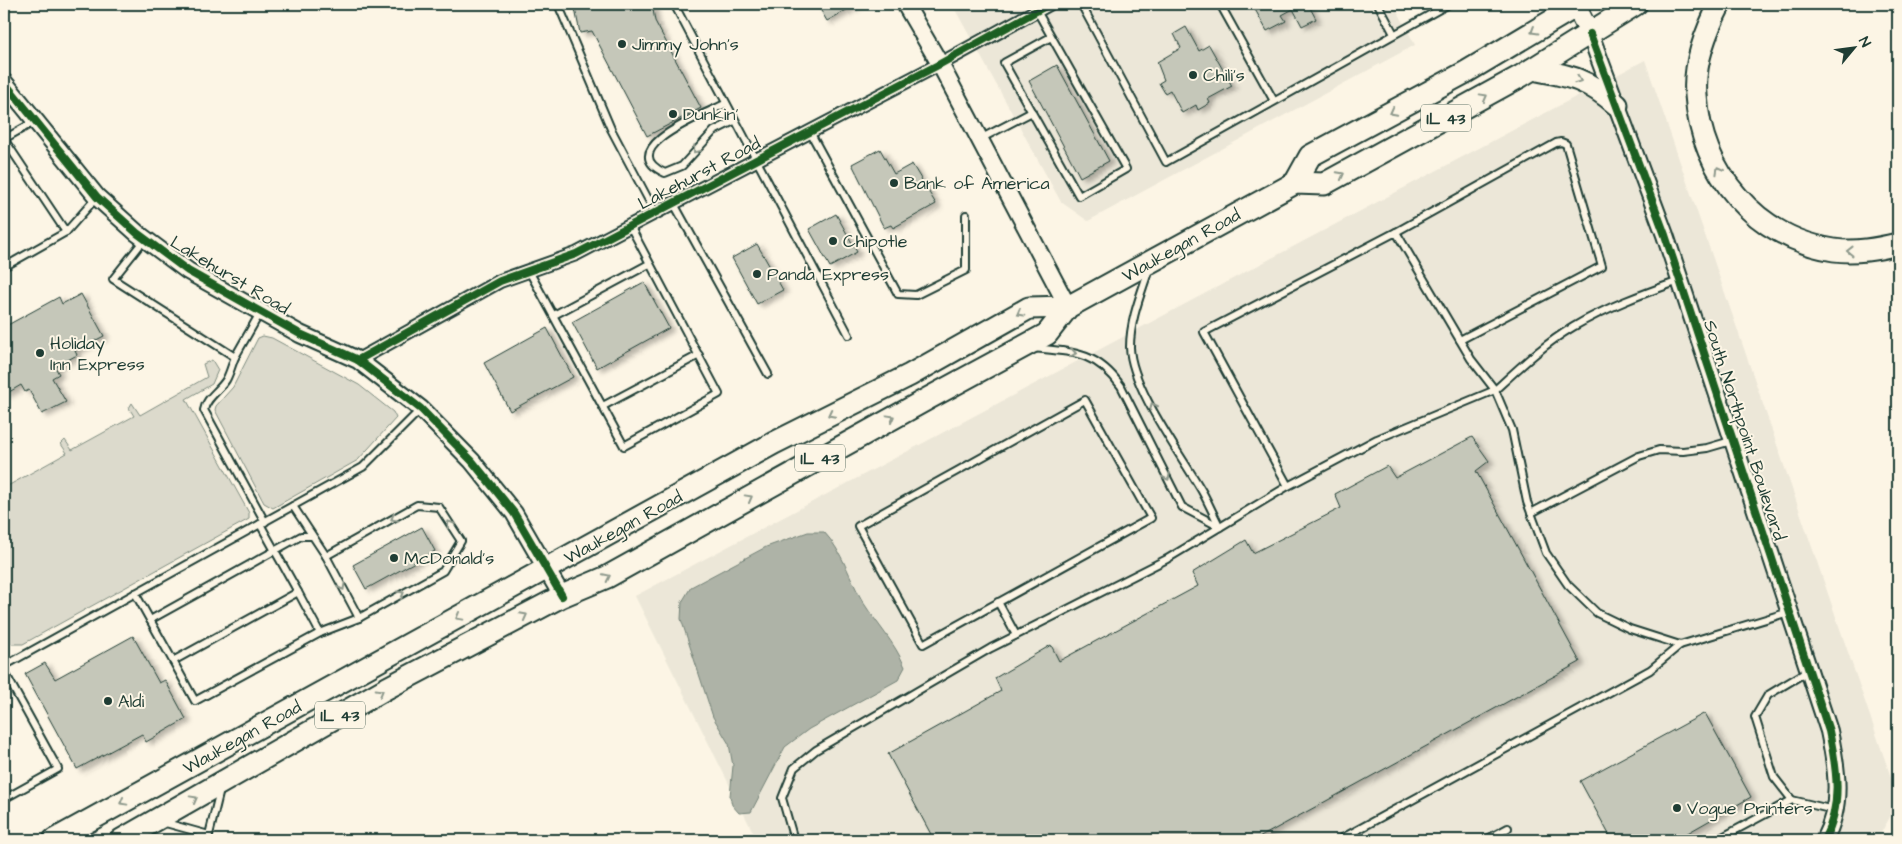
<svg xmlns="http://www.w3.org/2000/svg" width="1902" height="844" font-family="'Architects Daughter',sans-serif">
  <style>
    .built { fill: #ece7d8 }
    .green { fill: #dcdacc; stroke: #7e8c80 }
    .water { fill: #aeb3a7; stroke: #758479 }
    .building { fill: #c5c7b9; stroke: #1f3d34; filter: url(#shadow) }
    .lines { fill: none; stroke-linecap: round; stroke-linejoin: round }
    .service-casing { stroke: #1f3d34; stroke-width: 10 }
    .minor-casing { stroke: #1f3d34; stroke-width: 16 }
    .tertiary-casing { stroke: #1f3d34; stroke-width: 20 }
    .secondary-casing { stroke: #1f3d34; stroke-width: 22 }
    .primary-casing { stroke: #1f3d34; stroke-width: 25 }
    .service { stroke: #fcf5e5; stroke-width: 6 }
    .minor { stroke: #fcf5e5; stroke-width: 12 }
    .tertiary { stroke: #fcf5e5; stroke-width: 16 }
    .secondary { stroke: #fcf5e5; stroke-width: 19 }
    .primary { stroke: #fcf5e5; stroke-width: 21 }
    .cycleway-casing { stroke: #fcf5e5; stroke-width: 11 }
    .cycleway { stroke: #1b5e20; stroke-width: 8 }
    .oneway { stroke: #8e998c }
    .poi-dot { fill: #1f3d34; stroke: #fcf5e5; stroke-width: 2 }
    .labels { text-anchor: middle; stroke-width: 4; stroke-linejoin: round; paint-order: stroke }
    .shield { fill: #fcf5e5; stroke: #617469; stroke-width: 1 }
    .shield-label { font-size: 16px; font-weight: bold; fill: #1f3d34 }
    .poi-label { font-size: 18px; fill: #1f3d34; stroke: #fcf5e5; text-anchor: start }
    .street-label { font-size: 18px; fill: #1f3d34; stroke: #fcf5e5 }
  </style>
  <defs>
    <filter id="shadow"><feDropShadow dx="5" dy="3" stdDeviation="2.5" flood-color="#0004"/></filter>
  </defs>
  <rect width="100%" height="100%" fill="#fcf5e5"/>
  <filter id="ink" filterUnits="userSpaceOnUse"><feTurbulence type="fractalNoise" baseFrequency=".02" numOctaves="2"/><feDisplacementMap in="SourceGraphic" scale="10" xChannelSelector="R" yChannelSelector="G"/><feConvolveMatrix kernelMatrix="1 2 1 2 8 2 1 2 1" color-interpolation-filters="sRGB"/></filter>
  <g filter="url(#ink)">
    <g class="built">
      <polygon points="952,4 1394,4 1415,45 1088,221 1061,202"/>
      <polygon points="1645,60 1898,798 1898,803 1877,840 757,840 635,596"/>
    </g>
    <g class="green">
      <polygon points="263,336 272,338 359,385 393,412 396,418 358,460 273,508 264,503 215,410 216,406 233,387 258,338"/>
      <polygon points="212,360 218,370 212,384 186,399 249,513 249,519 23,644 12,644 4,638 4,488 67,453 61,444 65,440 72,450 134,416 129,408 132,403 140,415 207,377 203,364"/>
    </g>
    <path class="water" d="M808,532H824C843,552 849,578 863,602C877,624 895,643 905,667L898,680L809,729L785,747L751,812L739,813L732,805L730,796L733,766L729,744L713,717L681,619L682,602L691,587L766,547Z"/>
    <g class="building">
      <polygon points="574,4 652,4 655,21 701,108 647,136 592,31 580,33"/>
      <polygon points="817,4 857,4 827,21"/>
      <polygon points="1252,4 1308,4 1316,19 1302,26 1293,9 1282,15 1286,21 1267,31"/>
      <polygon points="1186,27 1199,51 1209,45 1232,86 1208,99 1210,103 1198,110 1196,105 1182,113 1170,90 1165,93 1159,83 1164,80 1157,62 1181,48 1174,34"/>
      <polygon points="1057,65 1109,161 1080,177 1029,81"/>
      <polygon points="880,149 894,174 912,164 936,204 893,228 891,225 884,228 852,164"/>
      <polygon points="836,214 857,252 830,267 809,229"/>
      <polygon points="757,244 783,290 757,304 732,258"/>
      <polygon points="644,282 669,328 597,368 572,322"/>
      <polygon points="81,294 104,336 75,351 77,355 55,367 59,374 52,378 66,402 42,414 29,390 25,392 21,385 4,395 4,327 59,297 62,304"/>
      <polygon points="547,328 573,377 510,411 484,363"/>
      <polygon points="1472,437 1489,461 1476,471 1580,662 1255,840 934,840 888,754 1001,691 995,678 1051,645 1059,661 1198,586 1192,573 1246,540 1253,553 1341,508 1335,494 1387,466 1395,478"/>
      <polygon points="422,527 435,551 366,589 353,565"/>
      <polygon points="133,636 159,683 165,680 186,719 146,742 142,734 77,769 25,674 45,663 55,679"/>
      <polygon points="1705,713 1751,797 1677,839 1678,840 1612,840 1580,781"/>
    </g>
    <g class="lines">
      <g class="service-casing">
        <g id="service">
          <polyline points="558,4 611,129 655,212"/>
          <polyline points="674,4 849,335"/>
          <polyline points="1033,4 1126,169 1079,196 1004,63 1051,37"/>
          <polyline points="1081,4 1166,162 1449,4"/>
          <polyline points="1220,4 1274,101"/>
          <polyline points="1378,4 1394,34"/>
          <path d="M725,104C705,114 612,149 665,173L682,166L714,131L734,121"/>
          <polyline points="810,132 898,294 916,295 966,270 966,215"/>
          <polyline points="4,139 66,232"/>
          <polyline points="4,139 34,122"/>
          <polyline points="980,139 1032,112"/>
          <polyline points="673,202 768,374"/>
          <polyline points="1396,232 1556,143 1561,142 1566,144 1602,266 1460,340"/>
          <polyline points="144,240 113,279 235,357 260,313"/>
          <polyline points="4,267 66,232 97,197"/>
          <polyline points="529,271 624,446 719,394 630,226"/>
          <path d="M1679,281C1642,294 1607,307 1573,327C1544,344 1519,368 1495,390L1512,430L1527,502L1546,553L1568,585L1597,613L1630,629L1680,645L1789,612"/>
          <polyline points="554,315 649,264"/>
          <path d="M1033,348C1072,352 1096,351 1121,386L1182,507L1220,527C1214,516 1209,504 1203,493C1182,456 1131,388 1130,347C1130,320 1141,294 1149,269"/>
          <path d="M235,357C232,364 230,373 226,380C219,391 206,398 204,410L265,522"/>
          <polygon points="1085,400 1151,518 923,644 858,526"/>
          <polyline points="603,406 699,355"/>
          <polyline points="293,506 326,556 359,618"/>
          <polyline points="1531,513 1639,456 1659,450 1683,451 1707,448 1731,441"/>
          <polyline points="135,593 173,661 298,592 260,524"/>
          <polyline points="998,602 1016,635"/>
          <polyline points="150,620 301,536 312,536"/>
          <polyline points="320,633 359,618 443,571 461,541 439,507 417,505 326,556"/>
          <polyline points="173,661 195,701 320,633 298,592"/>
          <polyline points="4,666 363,467 420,410"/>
          <polyline points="4,671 58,769 4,799"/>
          <polyline points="1808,671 1768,695 1755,717 1774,777 1792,800 1834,810"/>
          <polyline points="162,822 209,835 220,790"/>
          <polyline points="794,840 782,798 794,768 816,750 991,648 1167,559 1288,486 1377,439 1495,390 1471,359 1396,232 1204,332 1288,486"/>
          <polyline points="1339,840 1650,670 1680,645"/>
          <polyline points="1486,840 1508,828"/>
          <polyline points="1717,840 1792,800"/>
        </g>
      </g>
      <g class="minor-casing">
        <polyline id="minor" points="358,360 500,281 576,254 940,64 1049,4"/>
      </g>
      <g class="tertiary-casing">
        <g id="tertiary">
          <polyline points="905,4 940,64 1068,307"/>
          <path d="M1590,34L1665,235L1829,731C1837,769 1843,805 1824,840"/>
          <polyline points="4,82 97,197 137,233 188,271 300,334 358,360 421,409 472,461 514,513 562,596"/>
        </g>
      </g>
      <g class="secondary-casing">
        <polyline id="secondary" points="1575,4 1590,34"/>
      </g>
      <g class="primary-casing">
        <g id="primary">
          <path d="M1720,4C1706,31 1693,63 1696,95C1701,173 1756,238 1834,250C1856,253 1877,249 1898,244"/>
          <path d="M1533,69C1570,76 1588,79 1617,105"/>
          <polyline points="1295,183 1310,156 1466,72 1580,4"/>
          <polyline points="54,840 774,443 910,375 1029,308 1068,307"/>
          <polyline points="121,840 387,688 562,596 607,577 929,398 1047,334 1068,307 1152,261 1295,183 1324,184 1521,76 1636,4"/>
        </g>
      </g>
      <use href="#service" class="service"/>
      <use href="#minor" class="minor"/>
      <use href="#tertiary" class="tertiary"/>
      <use href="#secondary" class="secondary"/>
      <use href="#primary" class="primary"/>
      <g class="cycleway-casing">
        <g id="cycleway">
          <path d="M1590,34L1665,235L1829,731C1837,769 1843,805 1824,840"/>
          <polyline points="4,82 97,197 137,233 188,271 300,334 358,360 421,409 472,461 514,513 562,596"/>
          <polyline points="358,360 500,281 576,254 940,64 1049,4"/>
        </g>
      </g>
      <use href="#cycleway" class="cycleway"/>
    </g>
    <defs><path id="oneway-chevron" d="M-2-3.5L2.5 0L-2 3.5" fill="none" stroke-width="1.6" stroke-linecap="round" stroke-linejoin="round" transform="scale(1.25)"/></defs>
    <g class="oneway">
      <use href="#oneway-chevron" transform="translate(1534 31) rotate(149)"/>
      <use href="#oneway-chevron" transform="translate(1578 80) rotate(21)"/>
      <use href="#oneway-chevron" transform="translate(1484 97) rotate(-29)"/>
      <use href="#oneway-chevron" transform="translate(1393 112) rotate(152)"/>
      <use href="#oneway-chevron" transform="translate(696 150) rotate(130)"/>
      <use href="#oneway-chevron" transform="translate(1719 170) rotate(-119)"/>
      <use href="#oneway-chevron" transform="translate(1341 175) rotate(-28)"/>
      <use href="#oneway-chevron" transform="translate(1850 251) rotate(-179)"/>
      <use href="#oneway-chevron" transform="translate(1020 313) rotate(151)"/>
      <use href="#oneway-chevron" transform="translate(1073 353) rotate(9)"/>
      <use href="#oneway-chevron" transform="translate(1153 406) rotate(-117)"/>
      <use href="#oneway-chevron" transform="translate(831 414) rotate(153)"/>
      <use href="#oneway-chevron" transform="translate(891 418) rotate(-29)"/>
      <use href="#oneway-chevron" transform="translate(1167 477) rotate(63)"/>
      <use href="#oneway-chevron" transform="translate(749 498) rotate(-29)"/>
      <use href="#oneway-chevron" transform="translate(394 518) rotate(151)"/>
      <use href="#oneway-chevron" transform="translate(450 524) rotate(-122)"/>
      <use href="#oneway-chevron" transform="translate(607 577) rotate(-26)"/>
      <use href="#oneway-chevron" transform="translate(342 587) rotate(62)"/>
      <use href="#oneway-chevron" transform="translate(401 594) rotate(-30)"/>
      <use href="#oneway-chevron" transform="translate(524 616) rotate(-28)"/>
      <use href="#oneway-chevron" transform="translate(459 617) rotate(151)"/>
      <use href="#oneway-chevron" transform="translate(380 692) rotate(-30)"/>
      <use href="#oneway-chevron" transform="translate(194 799) rotate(-29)"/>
      <use href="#oneway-chevron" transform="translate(123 802) rotate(151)"/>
    </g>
  </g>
  <g class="poi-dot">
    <circle cx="622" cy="44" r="5"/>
    <circle cx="1193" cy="75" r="5"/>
    <circle cx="673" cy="114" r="5"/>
    <circle cx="894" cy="183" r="5"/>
    <circle cx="833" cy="241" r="5"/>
    <circle cx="757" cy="274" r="5"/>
    <circle cx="40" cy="353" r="5"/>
    <circle cx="394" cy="558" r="5"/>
    <circle cx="108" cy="701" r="5"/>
    <circle cx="1677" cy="808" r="5"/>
  </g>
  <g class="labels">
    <g class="shield">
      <rect x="1421" y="104.5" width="50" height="27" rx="4"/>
      <rect x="795" y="444.5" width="50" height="27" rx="4"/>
      <rect x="315" y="701.5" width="50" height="27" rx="4"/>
    </g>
    <g class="shield-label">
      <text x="1446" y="124">IL 43</text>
      <text x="820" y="464">IL 43</text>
      <text x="340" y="721">IL 43</text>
    </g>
    <g class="poi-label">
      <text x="632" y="50">Jimmy John's</text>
      <text x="1203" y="81">Chili's</text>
      <text x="683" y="120">Dunkin'</text>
      <text x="904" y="189">Bank of America</text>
      <text x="843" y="247">Chipotle</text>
      <text x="767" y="280">Panda Express</text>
      <text x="50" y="349">Holiday<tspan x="50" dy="21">Inn Express</tspan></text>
      <text x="404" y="564">McDonald's</text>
      <text x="118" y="707">Aldi</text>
      <text x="1687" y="814">Vogue Printers</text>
    </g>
    <g class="street-label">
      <text transform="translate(699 173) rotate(-28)" y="6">Lakehurst Road</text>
      <text transform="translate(1181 245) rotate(-29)" y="6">Waukegan Road</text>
      <text transform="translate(230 275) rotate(31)" y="6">Lakehurst Road</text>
      <text transform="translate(1745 430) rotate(72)" y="6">South Northpoint Boulevard</text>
      <text transform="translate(623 527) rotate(-29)" y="6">Waukegan Road</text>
      <text transform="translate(242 737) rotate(-29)" y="6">Waukegan Road</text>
    </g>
  </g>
  <rect width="1902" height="844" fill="none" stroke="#fcf5e5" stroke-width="20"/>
  <rect x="10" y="10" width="1882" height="824" fill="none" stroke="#1f3d34" stroke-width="2" filter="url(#ink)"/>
  <g transform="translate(1854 48) rotate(61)" stroke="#fcf5e5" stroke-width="4" paint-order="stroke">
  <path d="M0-4L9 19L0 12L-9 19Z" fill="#1f3d34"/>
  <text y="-8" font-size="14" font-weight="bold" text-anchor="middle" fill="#1f3d34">N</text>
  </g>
</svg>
